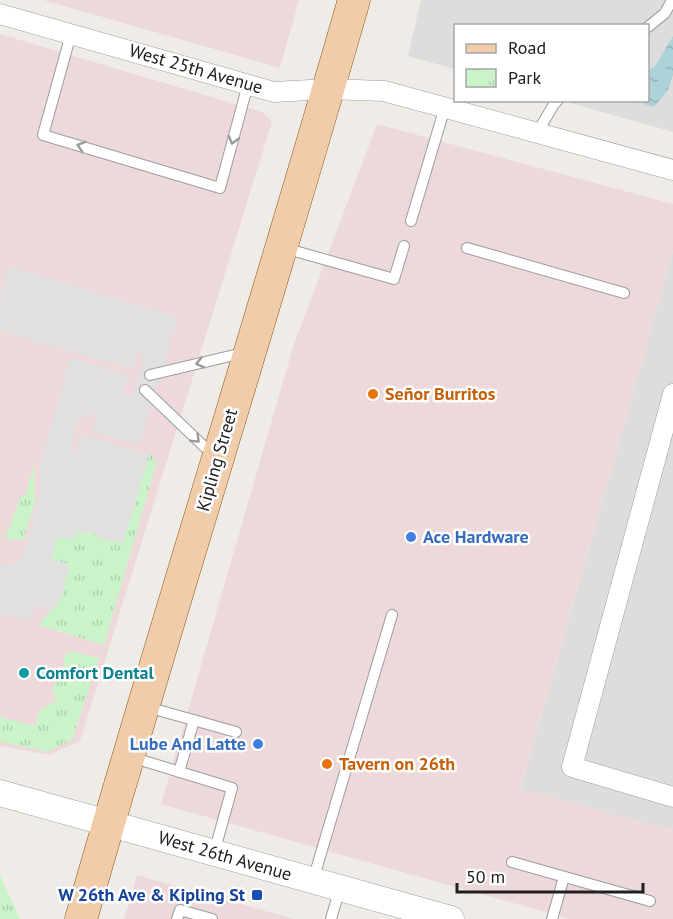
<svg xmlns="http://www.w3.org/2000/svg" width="673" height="919" font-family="'PT Sans',sans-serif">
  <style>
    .residential { fill: #dedddd }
    .commercial { fill: #eed9da }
    .park { fill: url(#park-tufts) }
    .parking { fill: #e0e0e0 }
    .water { fill: url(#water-ripples) }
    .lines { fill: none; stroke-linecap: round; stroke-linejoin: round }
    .service-casing { stroke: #9d9d9d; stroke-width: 12 }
    .minor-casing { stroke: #9d9d9d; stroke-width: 21 }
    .tertiary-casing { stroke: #9d9d9d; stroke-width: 27 }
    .primary-casing { stroke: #895612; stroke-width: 33 }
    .service { stroke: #fff; stroke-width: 10 }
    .minor { stroke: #fff; stroke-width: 20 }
    .tertiary { stroke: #fff; stroke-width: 26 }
    .primary { stroke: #f1ccaa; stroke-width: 32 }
    .oneway { stroke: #9b9b9b }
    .food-dot { fill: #e8710a; stroke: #fff; stroke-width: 2 }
    .shop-dot { fill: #3f7fe0; stroke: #fff; stroke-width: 2 }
    .culture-dot { fill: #0f9aa8; stroke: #fff; stroke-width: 2 }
    .transit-dot { fill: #1a4fb4; stroke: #fff; stroke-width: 2 }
    .labels { text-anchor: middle; stroke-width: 5; stroke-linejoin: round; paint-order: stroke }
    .street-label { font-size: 18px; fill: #202020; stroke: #fff }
    .food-label { font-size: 18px; font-weight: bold; fill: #c56008; stroke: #fff; text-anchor: start }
    .shop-label { font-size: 18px; font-weight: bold; fill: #366cbe; stroke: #fff; text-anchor: start }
    .culture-label { font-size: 18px; font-weight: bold; fill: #0d838f; stroke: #fff; text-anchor: start }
    .transit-label { font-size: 18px; font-weight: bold; fill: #164399; stroke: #fff; text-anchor: end }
  </style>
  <defs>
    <pattern id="park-tufts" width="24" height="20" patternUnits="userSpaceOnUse" patternTransform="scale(1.5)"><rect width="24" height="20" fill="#cbf3ca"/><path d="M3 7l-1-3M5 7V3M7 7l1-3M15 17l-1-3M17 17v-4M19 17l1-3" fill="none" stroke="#aed0ad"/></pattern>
    <pattern id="water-ripples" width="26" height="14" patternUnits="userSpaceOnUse" patternTransform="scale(1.5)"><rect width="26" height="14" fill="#add2d7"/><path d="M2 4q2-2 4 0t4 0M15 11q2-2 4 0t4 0" fill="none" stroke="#95b4b8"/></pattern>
  </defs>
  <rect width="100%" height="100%" fill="#efece7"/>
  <g class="residential">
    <polygon points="421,0 673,0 673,132 563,101 648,100 648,26 456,26 455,69 408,56"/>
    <polygon points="673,251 673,830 520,790"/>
  </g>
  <g class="commercial">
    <polygon points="43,0 299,0 280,68"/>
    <polygon points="0,34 262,112 272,122 80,741 49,755 0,746"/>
    <polygon points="377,124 673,204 673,251 520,789 673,830 673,919 570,919 161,804 293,347"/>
    <polygon points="137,875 294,919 124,919"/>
  </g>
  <g class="park">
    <polygon points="150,452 156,464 104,645 38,625 60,600 69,565 51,559 56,536 76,531 100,535 100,539 123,542"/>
    <polygon points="34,464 35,502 23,540 5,539 21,496 25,497"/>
    <polygon points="69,651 99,658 72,740 47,752 0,741 0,717 35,726 39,711 57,699 52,691 60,670 65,667 63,659"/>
    <polygon points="0,875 20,919 0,919"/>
  </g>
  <polygon class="parking" points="8,266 178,317 140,444 92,432 97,415 92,413 79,419 74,435 71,451 76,455 80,435 149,454 123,542 100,539 99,535 77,531 75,540 57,537 51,559 69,564 61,600 52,610 34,606 29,621 0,613 0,565 14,564 25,552 40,494 40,467 70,358 129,375 123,393 128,396 134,392 141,371 143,354 137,353 132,369 0,331 0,298"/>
  <polygon class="water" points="673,36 673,75 668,90 654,107 634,101 648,100 648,71 656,65"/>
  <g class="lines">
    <g class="service-casing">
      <g id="service">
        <polyline points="648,27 665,13 672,0"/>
        <polyline points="71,34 43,135 220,188 248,84"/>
        <polyline points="537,133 554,104 558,100"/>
        <polyline points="411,221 445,107"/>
        <polyline points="284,248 394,279 404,246"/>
        <polyline points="467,248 624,293"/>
        <polyline points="150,375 247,352"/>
        <polyline points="145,390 214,456"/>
        <polyline points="147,707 236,732"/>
        <polyline points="131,757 232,788 214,853"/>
        <polyline points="179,772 194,720"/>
        <polyline points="512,862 650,901"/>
        <polyline points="313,880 392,615"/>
        <polyline points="177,919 180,910 212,919"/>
        <polyline points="331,919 340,888"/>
        <polyline points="552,919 564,877"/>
      </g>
    </g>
    <g class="minor-casing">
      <g id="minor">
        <polyline points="0,14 274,92 328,89 384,91 673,170"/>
        <polyline points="673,394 572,767 673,797"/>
      </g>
    </g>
    <g class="tertiary-casing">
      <polyline id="tertiary" points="0,793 451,919"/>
    </g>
    <g class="primary-casing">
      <path id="primary" d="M81,919C169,612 266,307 354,0"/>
    </g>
    <use href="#service" class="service"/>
    <use href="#minor" class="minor"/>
    <use href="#tertiary" class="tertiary"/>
    <use href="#primary" class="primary"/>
  </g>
  <defs><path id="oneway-chevron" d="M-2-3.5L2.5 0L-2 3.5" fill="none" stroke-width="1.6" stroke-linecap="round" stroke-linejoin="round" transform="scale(1.5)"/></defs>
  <g class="oneway">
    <use href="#oneway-chevron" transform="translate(233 140) rotate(105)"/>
    <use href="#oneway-chevron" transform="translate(81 146) rotate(-163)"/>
    <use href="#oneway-chevron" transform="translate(200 363) rotate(167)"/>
    <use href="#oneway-chevron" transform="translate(196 439) rotate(44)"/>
  </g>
  <g class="food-dot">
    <circle cx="373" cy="394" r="6"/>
    <circle cx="327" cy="764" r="6"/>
  </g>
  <g class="shop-dot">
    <circle cx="411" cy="537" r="6"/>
    <circle cx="258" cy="744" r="6"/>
  </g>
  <circle class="culture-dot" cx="24" cy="673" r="6"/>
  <rect class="transit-dot" x="251" y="889" width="12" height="12" rx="3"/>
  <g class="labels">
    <g class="street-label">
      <text transform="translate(196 69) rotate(16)" y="6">West 25th Avenue</text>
      <text transform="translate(217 460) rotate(-74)" y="6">Kipling Street</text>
      <text transform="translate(225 856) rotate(16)" y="6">West 26th Avenue</text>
    </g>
    <g class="food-label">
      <text x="385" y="400">Señor Burritos</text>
      <text x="339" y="770">Tavern on 26th</text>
    </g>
    <g class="shop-label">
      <text x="423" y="543">Ace Hardware</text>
      <text x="246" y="750" text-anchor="end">Lube And Latte</text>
    </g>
    <g class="culture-label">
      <text x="36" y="679">Comfort Dental</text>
    </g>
    <g class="transit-label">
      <text x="245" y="901">W 26th Ave &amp; Kipling St</text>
    </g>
  </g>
  <rect x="454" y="24" width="195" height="78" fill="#ffffff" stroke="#a6a6a6" stroke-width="1.5"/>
  <rect x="466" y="44" width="30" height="9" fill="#f1ccaa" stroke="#a6a6a6" stroke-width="1.5"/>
  <text x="508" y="54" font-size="18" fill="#202020">Road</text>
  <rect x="466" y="69" width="30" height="18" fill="url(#park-tufts)" stroke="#a6a6a6" stroke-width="1.5"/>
  <text x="508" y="84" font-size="18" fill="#202020">Park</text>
  <path d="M457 883v9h186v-9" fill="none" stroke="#202020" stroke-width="3"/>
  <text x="466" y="883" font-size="18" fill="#202020" stroke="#ffffff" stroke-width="4.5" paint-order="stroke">50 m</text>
</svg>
